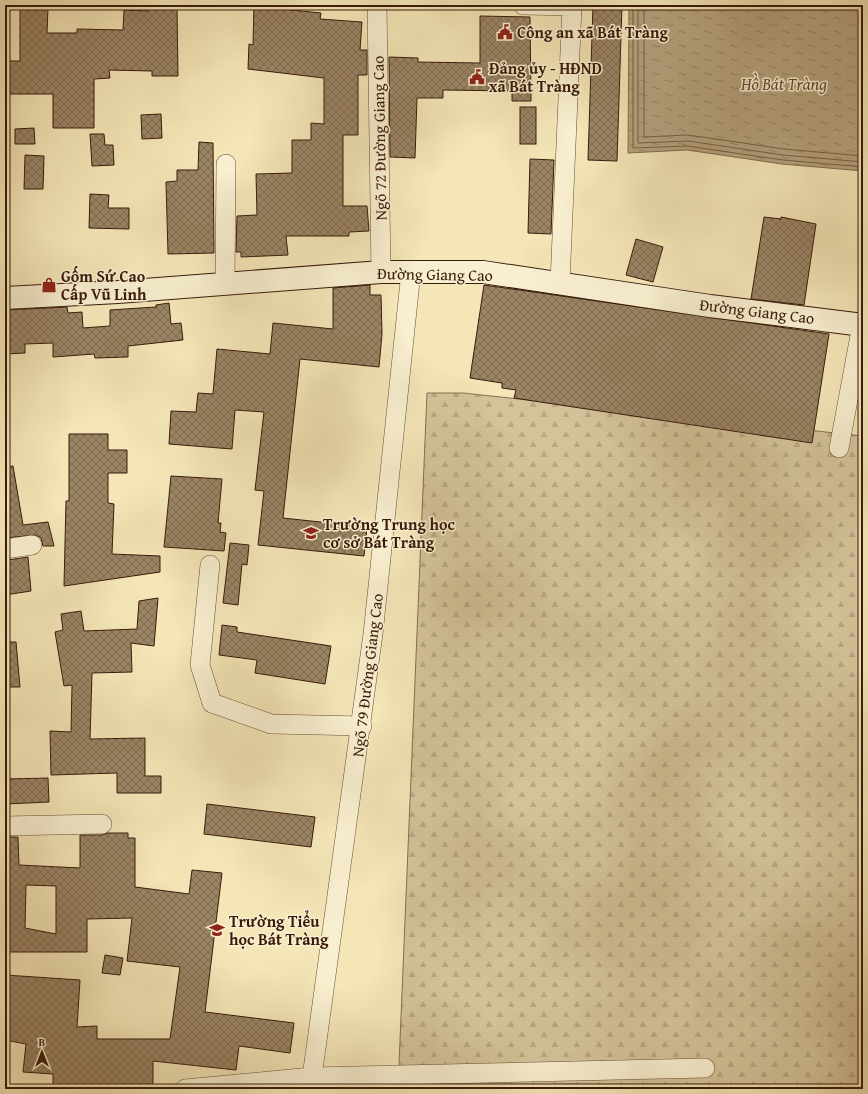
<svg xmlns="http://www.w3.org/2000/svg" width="868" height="1094" font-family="'Gentium Book Plus',serif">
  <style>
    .forest { fill: url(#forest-firs); stroke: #866e52 }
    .water { fill: url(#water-ripples); stroke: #836b4f }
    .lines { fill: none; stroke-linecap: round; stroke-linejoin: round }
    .shore { stroke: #765e44; stroke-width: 1 }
    .building { fill: url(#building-cross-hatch); stroke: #391a0b; fill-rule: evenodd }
    .street-casing { stroke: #684d36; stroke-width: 20 }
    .secondary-casing { stroke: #391a0b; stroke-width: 24 }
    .street { stroke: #f8efd0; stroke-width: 19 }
    .secondary { stroke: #f8efd0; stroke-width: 22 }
    .labels { text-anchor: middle; stroke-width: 3; stroke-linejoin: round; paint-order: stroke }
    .poi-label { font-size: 16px; font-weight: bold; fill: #391a0b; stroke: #f8efd0; text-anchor: start }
    .street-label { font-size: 16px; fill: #391a0b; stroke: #f8efd0 }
    .water-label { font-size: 17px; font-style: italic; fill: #644933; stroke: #f8efd0 }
  </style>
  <defs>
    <pattern id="forest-firs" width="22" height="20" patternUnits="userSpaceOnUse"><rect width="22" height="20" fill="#d4c39a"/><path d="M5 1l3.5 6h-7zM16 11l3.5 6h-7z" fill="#b7a783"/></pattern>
    <pattern id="water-ripples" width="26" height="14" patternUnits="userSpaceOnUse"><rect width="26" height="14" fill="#b4a17d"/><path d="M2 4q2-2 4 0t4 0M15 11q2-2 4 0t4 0" fill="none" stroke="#938265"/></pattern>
    <pattern id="building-cross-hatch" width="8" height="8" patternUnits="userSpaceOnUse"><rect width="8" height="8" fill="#9a8464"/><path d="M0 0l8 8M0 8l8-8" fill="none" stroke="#7f6b51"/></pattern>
  </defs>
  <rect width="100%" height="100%" fill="#f4e6b7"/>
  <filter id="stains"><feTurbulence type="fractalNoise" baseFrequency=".005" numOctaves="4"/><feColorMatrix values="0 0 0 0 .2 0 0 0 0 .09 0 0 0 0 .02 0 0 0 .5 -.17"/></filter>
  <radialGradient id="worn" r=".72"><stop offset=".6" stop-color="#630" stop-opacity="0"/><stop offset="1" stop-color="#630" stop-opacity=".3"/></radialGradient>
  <polygon class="forest" points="427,393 463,393 863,436 863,1089 398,1089"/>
  <polygon class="water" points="629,5 863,5 863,171 782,164 687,150 628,153"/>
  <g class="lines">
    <g class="shore">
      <polyline points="633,5 633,148 687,146 783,160 863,167"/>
      <polyline points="638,5 638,143 688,141 783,155 863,162"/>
      <polyline points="644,5 644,137 688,135 784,149 863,156"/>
    </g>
  </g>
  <g class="building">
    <polygon points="254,5 272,5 272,8 321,13 320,19 362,22 360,50 367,50 367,75 358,75 358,135 343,135 343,206 367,206 369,231 349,232 349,236 286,236 288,255 241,257 241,252 236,252 237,216 257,215 256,174 292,173 292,140 311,140 311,123 324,124 324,78 248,69 249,44 253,45"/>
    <polygon points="593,5 622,5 617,161 588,160"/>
    <polygon points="27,6 48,7 47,33 77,33 77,29 123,30 124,10 148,11 148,8 177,8 178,76 152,76 152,71 109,70 110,78 94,79 94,128 53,128 53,94 5,94 5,61 20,61 20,8 27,8"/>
    <polygon points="480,16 530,17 531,101 512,101 512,91 443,90 443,98 417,98 415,158 390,157 389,57 418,58 418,62 480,63"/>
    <rect x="520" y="107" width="16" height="37"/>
    <polygon points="161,114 162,138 142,139 141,115"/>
    <polygon points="34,128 35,144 15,144 15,129"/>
    <polygon points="90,134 104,134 105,145 113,145 114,165 92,166"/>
    <polygon points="199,142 213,143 214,253 168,254 166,182 177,181 177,170 198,170"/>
    <polygon points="25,155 44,156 43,189 24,189"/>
    <polygon points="530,159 554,160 551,234 528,233"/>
    <polygon points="90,194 109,195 108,208 129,208 129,229 89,228"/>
    <polygon points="764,217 781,219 781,217 816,224 804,305 751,299"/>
    <polygon points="636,239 663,247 653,282 626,275"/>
    <polygon points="370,285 370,295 381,295 382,334 379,367 300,359 283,518 367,527 364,556 258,545 264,491 255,490 264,412 235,410 232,449 169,444 171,411 196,412 198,393 213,394 217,349 270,354 273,323 333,329 333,288"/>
    <polygon points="484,285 829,334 812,443 514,398 516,390 502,388 502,383 470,378"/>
    <polygon points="169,303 171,324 181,323 183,340 128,346 128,357 95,358 94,354 53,357 53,343 25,344 25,353 5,354 5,310 67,307 68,313 82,312 83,328 110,326 110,310 156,307 156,305"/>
    <polygon points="69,434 108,434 108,450 127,450 127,473 108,473 108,503 114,504 112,554 160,556 160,572 64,586 66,501 69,501"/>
    <polygon points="13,466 23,525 48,522 54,546 43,546 41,538 36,535 5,538 5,467"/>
    <polygon points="171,476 222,479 218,523 221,523 220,532 226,533 224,551 164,547"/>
    <polygon points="230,543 249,545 247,565 242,564 238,605 223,603"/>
    <polygon points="28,557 31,591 5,595 5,562 8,562 8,560"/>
    <polygon points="158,598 154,646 131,643 132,672 92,673 90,739 145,738 145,776 161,776 161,793 117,793 117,773 51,775 50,731 71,732 72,685 64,686 55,632 63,630 61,614 81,611 84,631 137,629 139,601"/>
    <polygon points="222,625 237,627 237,632 331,646 325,684 255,673 257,660 219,655"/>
    <polygon points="5,642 16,642 20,687 5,687"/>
    <polygon points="48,778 49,802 5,804 5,779"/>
    <polygon points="207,804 315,817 311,847 204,834"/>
    <path d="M108,833H128V838H135V887L189,894L192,870L222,873L205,1012L294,1023L290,1053L239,1046L236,1070L153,1061V1085H120V1089L53,1087V1074L23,1072L26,1044L5,1040V975L80,980L77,1027L97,1026V1039H170L180,967L127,961L132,918L87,919V952H5V837H18L19,865L80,868V835H102ZM26,885L56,886V934L25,928Z"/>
    <polygon points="105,955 123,958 120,975 102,973"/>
  </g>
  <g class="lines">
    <g class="street-casing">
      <g id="street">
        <polyline points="377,5 381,272"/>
        <polyline points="523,5 572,6 560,283"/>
        <polyline points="225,284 226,164"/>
        <polyline points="839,448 862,325"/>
        <polyline points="5,549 32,545"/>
        <polyline points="210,565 200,665 212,703 271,724 362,726"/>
        <polyline points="5,826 102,824"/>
        <polyline points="185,1089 312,1077 705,1068"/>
        <polyline points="312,1089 312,1077 373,634 411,272"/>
      </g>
    </g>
    <g class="secondary-casing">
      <polyline id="secondary" points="5,298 118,292 381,272 483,272 710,306 863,325"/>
    </g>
    <use href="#street" class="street"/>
    <use href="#secondary" class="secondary"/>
  </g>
  <defs>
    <g id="civic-bare" transform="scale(1.2)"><path d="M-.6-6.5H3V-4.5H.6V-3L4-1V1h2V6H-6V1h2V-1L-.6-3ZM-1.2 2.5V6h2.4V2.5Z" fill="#8f2418" stroke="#f8efd0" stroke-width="2.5" paint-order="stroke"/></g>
    <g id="shop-bare" transform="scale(1.2)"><path d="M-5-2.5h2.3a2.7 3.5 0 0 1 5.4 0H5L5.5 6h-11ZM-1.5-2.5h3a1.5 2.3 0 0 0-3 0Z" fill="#8f2418" stroke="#f8efd0" stroke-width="2.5" paint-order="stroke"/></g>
    <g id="school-bare" transform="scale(1.2)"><path d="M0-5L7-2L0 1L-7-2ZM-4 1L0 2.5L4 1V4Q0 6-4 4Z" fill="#8f2418" stroke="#f8efd0" stroke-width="2.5" paint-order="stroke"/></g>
  </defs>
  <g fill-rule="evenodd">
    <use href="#civic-bare" x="505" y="32"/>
    <use href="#civic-bare" x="477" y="77"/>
    <use href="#shop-bare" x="49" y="285"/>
    <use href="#school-bare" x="311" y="533"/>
    <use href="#school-bare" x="217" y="930"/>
  </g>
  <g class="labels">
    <g class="poi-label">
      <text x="517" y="38">Công an xã Bát Tràng</text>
      <text x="489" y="74">Đảng ủy - HĐND<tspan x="489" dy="18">xã Bát Tràng</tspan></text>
      <text x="61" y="282">Gốm Sứ Cao<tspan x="61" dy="18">Cấp Vũ Linh</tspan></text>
      <text x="323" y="530">Trường Trung học<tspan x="323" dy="18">cơ sở Bát Tràng</tspan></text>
      <text x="229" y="927">Trường Tiểu<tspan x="229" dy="18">học Bát Tràng</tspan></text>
    </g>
    <g class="street-label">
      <text transform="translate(379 138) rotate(-91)" y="6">Ngõ 72 Đường Giang Cao</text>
      <text transform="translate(435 274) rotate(1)" y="6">Đường Giang Cao</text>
      <text transform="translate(757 311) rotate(7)" y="6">Đường Giang Cao</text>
      <text transform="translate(367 675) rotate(-83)" y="6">Ngõ 79 Đường Giang Cao</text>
    </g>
    <g class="water-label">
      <text x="784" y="90">Hồ Bát Tràng</text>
    </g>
  </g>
  <rect width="868" height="1094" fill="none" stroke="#f4e6b7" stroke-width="20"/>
  <rect x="6" y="6" width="856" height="1082" fill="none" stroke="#391a0b" stroke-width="2"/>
  <rect x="10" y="10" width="848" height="1074" fill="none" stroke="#391a0b"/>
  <g transform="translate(42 1052)" stroke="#f8efd0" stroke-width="3" paint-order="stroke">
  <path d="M0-3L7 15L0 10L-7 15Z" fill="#391a0b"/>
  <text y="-6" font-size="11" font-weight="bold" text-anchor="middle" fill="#391a0b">B</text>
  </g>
  <rect width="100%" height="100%" filter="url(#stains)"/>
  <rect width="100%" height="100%" fill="url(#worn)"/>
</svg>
